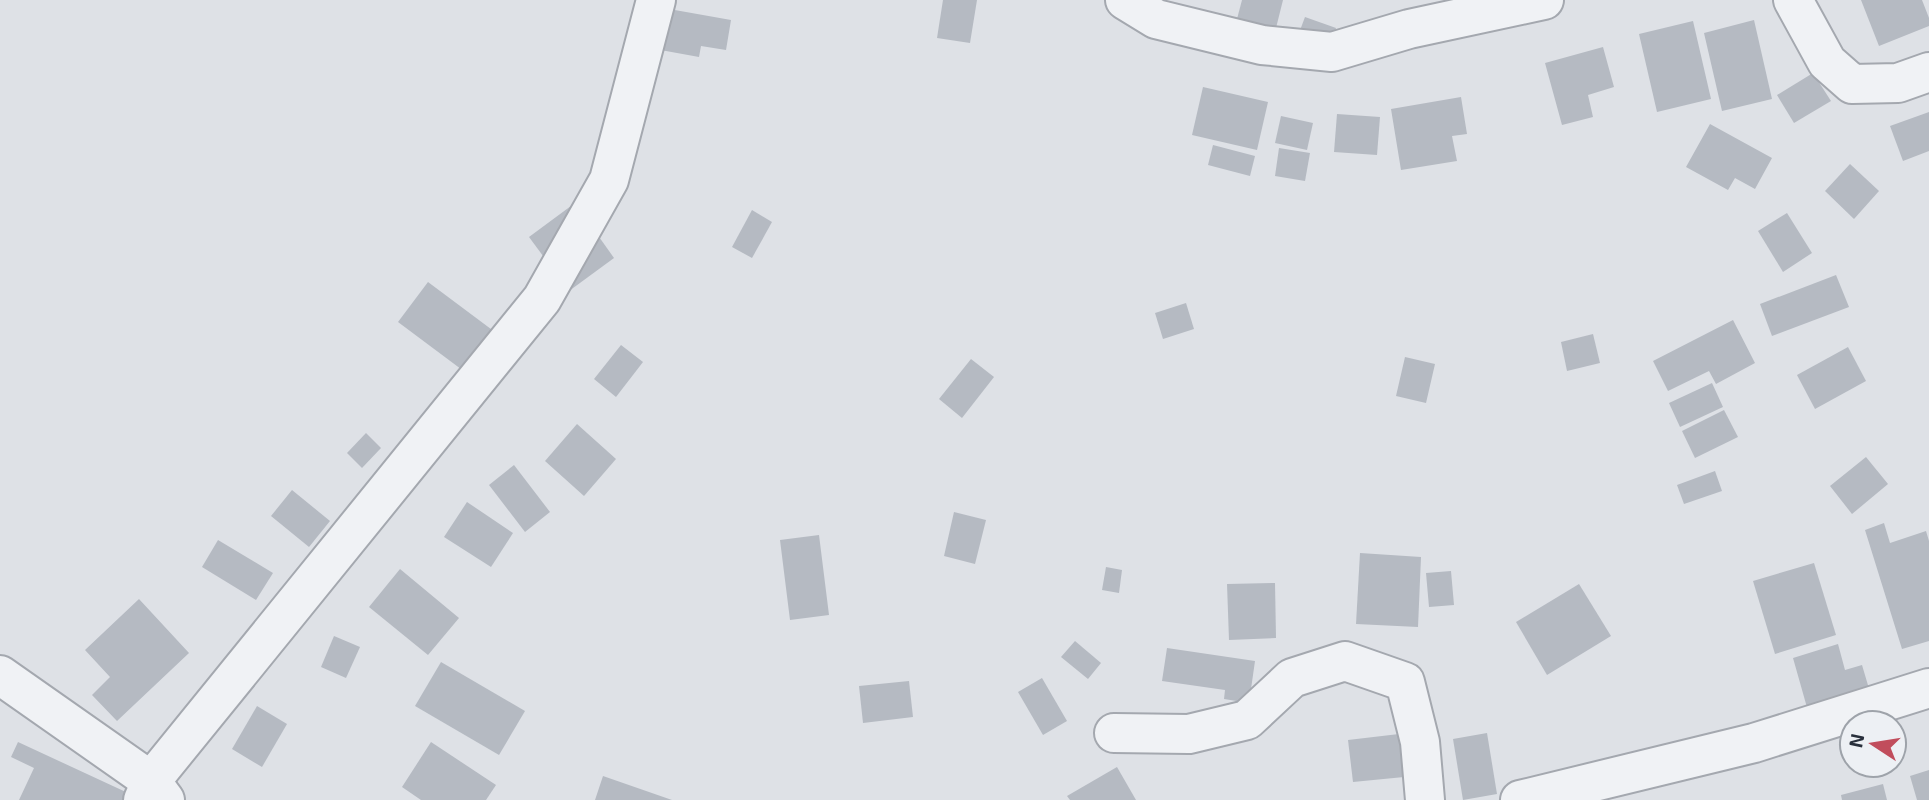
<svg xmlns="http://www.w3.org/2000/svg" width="1929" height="800" font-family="'Exo 2',sans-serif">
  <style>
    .building { fill: #b5bac2 }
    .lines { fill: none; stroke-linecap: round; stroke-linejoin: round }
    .minor-casing { stroke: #a4a8af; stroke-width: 42 }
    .minor { stroke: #f0f2f5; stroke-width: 38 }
  </style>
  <rect width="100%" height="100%" fill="#dee1e6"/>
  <g class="building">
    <polygon points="943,0 977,0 970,43 937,38"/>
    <polygon points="1242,0 1283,0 1276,28 1237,19"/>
    <polygon points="1861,0 1922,0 1929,18 1929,26 1879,46"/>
    <polygon points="641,4 731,20 726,50 701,46 699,57 633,45"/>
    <polygon points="1305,17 1336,28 1325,60 1293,49"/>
    <polygon points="1754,20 1772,99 1722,111 1704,33"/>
    <polygon points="1693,21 1711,99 1657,112 1639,34"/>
    <polygon points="1603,47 1614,87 1588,95 1593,117 1562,125 1545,63"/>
    <polygon points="1813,73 1831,101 1794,123 1777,95"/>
    <polygon points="1203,87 1268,102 1257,150 1192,135"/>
    <polygon points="1461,97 1467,134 1452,136 1457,161 1401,170 1391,109"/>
    <polygon points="1929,112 1929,151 1903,161 1890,126"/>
    <polygon points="1337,114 1380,117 1377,155 1334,152"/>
    <polygon points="1281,116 1313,123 1307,150 1275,143"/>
    <polygon points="1710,124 1772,158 1755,189 1735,178 1728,190 1686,167"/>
    <polygon points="1213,145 1255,156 1250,176 1208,165"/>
    <polygon points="1279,148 1310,153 1305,181 1275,176"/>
    <polygon points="1850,164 1879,191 1854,219 1825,191"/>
    <polygon points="575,203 614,258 569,291 529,237"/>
    <polygon points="752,210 772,222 752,258 732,247"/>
    <polygon points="1787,213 1812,253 1783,272 1758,231"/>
    <polygon points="1836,275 1849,307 1772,336 1760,304"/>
    <polygon points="428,282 511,344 481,384 398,322"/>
    <polygon points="1186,303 1194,329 1163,339 1155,313"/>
    <polygon points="1733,320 1755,363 1716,384 1709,371 1668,391 1653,361"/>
    <polygon points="1593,334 1600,363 1567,371 1561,342"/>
    <polygon points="621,345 643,362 616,397 594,379"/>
    <polygon points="1848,347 1866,381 1815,409 1797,375"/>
    <polygon points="1405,357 1435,364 1426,403 1396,396"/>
    <polygon points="971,359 994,377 962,418 939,399"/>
    <polygon points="1712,383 1723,407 1680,427 1669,403"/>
    <polygon points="1724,410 1738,437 1695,458 1682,431"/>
    <polygon points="577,424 616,459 584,496 545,461"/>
    <polygon points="366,433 381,448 362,468 347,453"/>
    <polygon points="1866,457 1888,484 1852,514 1830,486"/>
    <polygon points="514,465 550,512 525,532 489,485"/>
    <polygon points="1715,471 1722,491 1684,504 1677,485"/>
    <polygon points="292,490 330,521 309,547 271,516"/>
    <polygon points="467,502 513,533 491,567 444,537"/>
    <polygon points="954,512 986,520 975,564 944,556"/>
    <polygon points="1884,523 1890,543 1926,531 1929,541 1929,641 1902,649 1865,530"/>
    <polygon points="819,535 829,615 790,620 780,540"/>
    <polygon points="218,540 273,573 256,600 202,567"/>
    <polygon points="1360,553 1421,557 1418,627 1356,624"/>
    <polygon points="1814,563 1836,635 1775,654 1753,581"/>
    <polygon points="1106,567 1122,570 1119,593 1102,590"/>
    <polygon points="400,569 459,618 428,655 369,607"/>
    <polygon points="1451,571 1454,605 1429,607 1426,573"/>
    <polygon points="1275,583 1276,638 1229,640 1227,584"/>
    <polygon points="1579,584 1611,636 1547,675 1516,622"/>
    <polygon points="139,599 189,653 117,721 92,695 110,677 85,650"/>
    <polygon points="334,636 360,647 346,678 321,667"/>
    <polygon points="1075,641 1101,663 1088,679 1061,657"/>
    <polygon points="1838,644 1845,670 1862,665 1870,692 1808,711 1793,658"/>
    <polygon points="1167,648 1255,661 1249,703 1224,699 1225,690 1162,681"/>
    <polygon points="441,662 525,711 499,755 415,706"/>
    <polygon points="1042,678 1067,721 1043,735 1018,692"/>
    <polygon points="909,681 913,717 863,723 859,686"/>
    <polygon points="257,706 287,724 262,767 232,749"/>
    <polygon points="1487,733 1497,794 1463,800 1453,739"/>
    <polygon points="1399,734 1404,777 1353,782 1348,740"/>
    <polygon points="18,742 128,793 124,800 19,800 34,768 11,757"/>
    <polygon points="431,742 496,785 486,800 421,800 402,787"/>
    <polygon points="1117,767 1136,800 1070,800 1067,796"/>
    <polygon points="1929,770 1929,800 1917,800 1910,776"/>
    <polygon points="603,776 672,800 595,800"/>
    <polygon points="1883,784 1887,800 1842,800 1841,795"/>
  </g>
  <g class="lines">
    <g class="minor-casing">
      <g id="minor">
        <polyline points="1125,0 1156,19 1262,45 1332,52 1409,29 1544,0"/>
        <polyline points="1793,0 1827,62 1852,84 1898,83 1929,72"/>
        <polyline points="0,675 151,781 165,800"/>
        <polyline points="1114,733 1189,734 1247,720 1292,678 1345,661 1405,682 1420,742 1425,800"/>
        <polyline points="143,800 151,781 542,299 609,180 656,0"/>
        <polyline points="1520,800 1754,743 1929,688"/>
      </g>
    </g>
    <use href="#minor" class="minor"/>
  </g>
  <g transform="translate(1873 744) rotate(282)"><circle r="33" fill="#edf0f4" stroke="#9ea3aa" stroke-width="2"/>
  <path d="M0-5L12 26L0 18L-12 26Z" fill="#c14d5c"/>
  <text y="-10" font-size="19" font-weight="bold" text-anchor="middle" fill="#282f3b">N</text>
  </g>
</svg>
